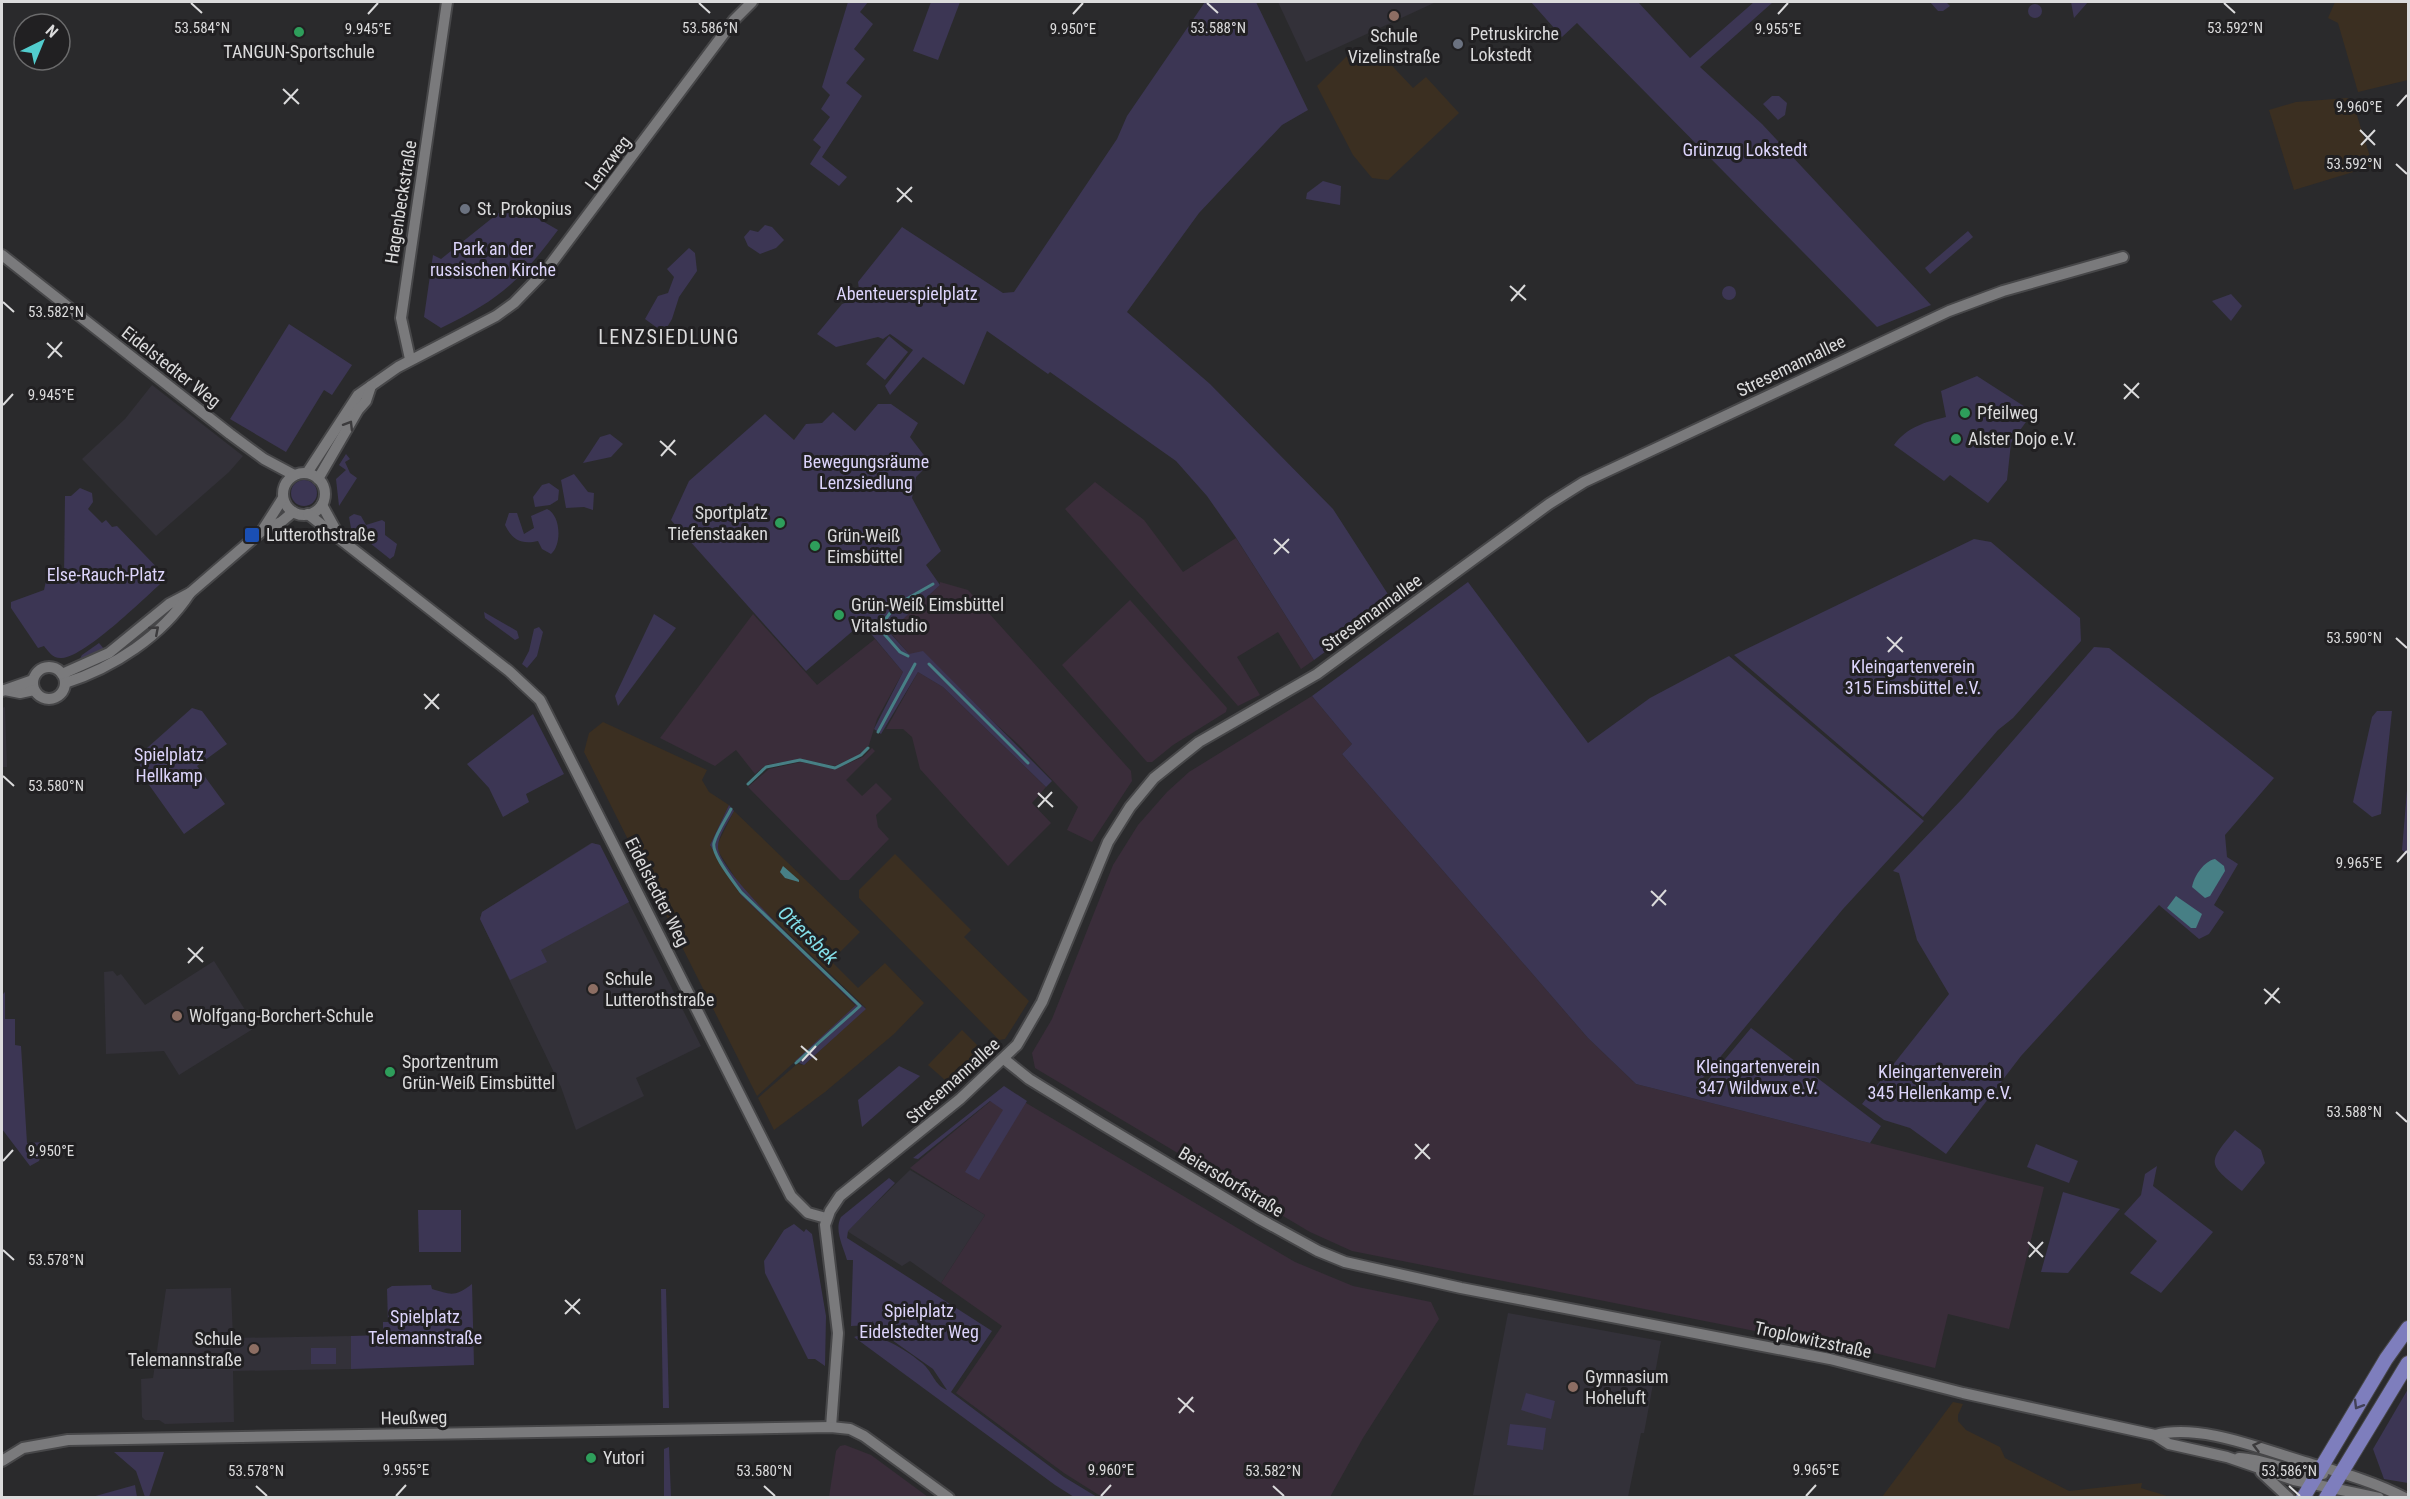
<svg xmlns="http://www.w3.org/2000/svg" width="2410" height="1499" font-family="'Roboto Condensed',sans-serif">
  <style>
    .commercial { fill: #3b2f21 }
    .industrial { fill: #3a2d3a }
    .built { fill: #333139 }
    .green { fill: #3c3654 }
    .water { fill: #477f85 }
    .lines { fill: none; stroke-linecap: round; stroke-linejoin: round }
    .stream { stroke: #477f85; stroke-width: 3 }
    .minor-casing { stroke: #474749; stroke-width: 14 }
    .major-casing { stroke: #474749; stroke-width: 16 }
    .minor { stroke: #7a7a7c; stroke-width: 10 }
    .major { stroke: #7e7ebd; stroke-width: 14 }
    .oneway { stroke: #3c3b3d }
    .oneway2 { stroke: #424158 }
    .ticks { fill: none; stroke: #dbdbdc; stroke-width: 2 }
    .education-dot { fill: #8d6e63; stroke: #212022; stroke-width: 2 }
    .leisure-dot { fill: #2e9e5b; stroke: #212022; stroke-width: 2 }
    .worship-dot { fill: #6b7280; stroke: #212022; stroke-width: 2 }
    .transit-dot { fill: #1a4fb4; stroke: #212022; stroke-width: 2 }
    .labels { text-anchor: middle; stroke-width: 6; stroke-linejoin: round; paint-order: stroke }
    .poi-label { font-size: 18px; fill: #dbdbdc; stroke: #212022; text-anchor: start }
    .park-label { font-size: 18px; fill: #ddd5fc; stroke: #212022 }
    .street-label { font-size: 18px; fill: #dbdbdc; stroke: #212022 }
    .neighbourhood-label { font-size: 20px; letter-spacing: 1.5px; fill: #dbdbdc; stroke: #212022 }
    .water-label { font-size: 20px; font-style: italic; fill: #83dfe9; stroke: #212022 }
    .ticks-label { font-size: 15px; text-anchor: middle; fill: #dbdbdc; stroke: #212022; stroke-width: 6; stroke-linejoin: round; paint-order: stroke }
  </style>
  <rect width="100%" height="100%" fill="#2a2a2c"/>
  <g class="commercial">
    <polygon points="2335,2 2408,2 2408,80 2358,92 2338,23 2328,18"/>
    <polygon points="1379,52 1413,88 1426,77 1459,113 1388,180 1372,178 1353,155 1317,86 1349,54 1357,62"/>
    <polygon points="2347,98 2352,100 2373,166 2294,190 2269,110 2296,102"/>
    <polygon points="603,722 707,770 702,780 709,792 729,805 710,845 741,895 856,1006 757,1096 584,752 589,733"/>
    <polygon points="734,811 860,932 831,961 858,988 885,963 924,1003 894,1034 825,1092 774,1130 758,1098 797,1064 804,1065 866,1008 743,890 718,851 718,843"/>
    <polygon points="895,854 971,930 964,937 1029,1001 1005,1039 999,1040 859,898 859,890"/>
    <polygon points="962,1030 985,1053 985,1061 954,1088 928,1065"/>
    <polygon points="1953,1402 1963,1404 1958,1415 1958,1421 1966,1430 2000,1447 2005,1458 2069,1491 2142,1483 2141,1488 2170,1497 1882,1497"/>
  </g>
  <g class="industrial">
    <polygon points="1095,482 1144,520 1183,572 1236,538 1314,660 1301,669 1278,632 1237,657 1260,695 1238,706 1065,509"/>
    <polygon points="940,582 968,590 1131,771 1132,781 1092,842 1067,830 1078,807 1019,745 978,708 909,654 889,631 940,585"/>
    <polygon points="1130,600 1227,708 1226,712 1173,745 1152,762 1147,762 1062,665"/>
    <polygon points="753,614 817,685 875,639 903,672 877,719 869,745 861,754 835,766 800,759 766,765 755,774 736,750 715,766 660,738"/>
    <polygon points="918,672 943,687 1046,787 1032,803 1051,823 1008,866 920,769 912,737 903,729 886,729"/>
    <polygon points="1312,696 1352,744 1342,754 1588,1038 1636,1084 2044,1187 2009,1329 1948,1314 1935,1368 1842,1345 1831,1346 1352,1251 1310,1232 1035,1068 1032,1053 1052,1019 1113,865 1138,825 1167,792 1189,772"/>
    <polygon points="872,748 875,751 846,780 862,796 876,783 892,799 876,815 878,827 889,839 849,880 840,880 748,787 769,769 801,762 835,769 863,757"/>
    <polygon points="1004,1090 1295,1262 1353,1286 1431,1302 1439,1319 1363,1438 1330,1497 1102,1497 1064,1473 956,1393 1002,1326 941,1283 985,1215 910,1168"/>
    <polygon points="845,1445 871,1455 928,1497 829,1497 836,1451 840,1446"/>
  </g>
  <g class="built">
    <polygon points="1278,2 1436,2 1306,62"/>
    <polygon points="152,385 243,456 229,472 156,536 82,459 125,419"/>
    <polygon points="5,707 7,767 2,767 2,708"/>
    <polygon points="591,843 600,845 701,1046 636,1078 644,1096 576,1130 561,1087 480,919 482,912"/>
    <polygon points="214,961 256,1027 179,1075 164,1051 106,1054 104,972 113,971 117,976 121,974 145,1005"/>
    <polygon points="910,1170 985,1215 941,1283 910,1261 902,1266 847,1231"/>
    <polygon points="231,1288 233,1338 351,1336 351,1369 233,1371 234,1422 165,1424 159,1420 145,1420 142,1417 141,1379 153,1378 166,1289"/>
    <polygon points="1508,1313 1661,1341 1644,1433 1641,1433 1628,1497 1473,1495"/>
  </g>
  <g class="green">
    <polygon points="848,2 868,2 860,12 873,24 854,49 865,59 846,83 862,96 822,157 847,177 839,186 810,164 821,147 813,140 830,117 821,109 830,95 822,87"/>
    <polygon points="931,2 960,2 938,60 913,51"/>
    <polygon points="1205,2 1256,2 1308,110 1282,125 1199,213 1127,312 1210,384 1333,509 1393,602 1314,660 1235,536 1207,496 1176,461 1050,372 1048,374 987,331 964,385 923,357 890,395 885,386 913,350 890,334 883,339 878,337 836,347 817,334 842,304 853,300 859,289 858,282 902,227 1003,293 1014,292 1117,139 1127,116"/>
    <polygon points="1531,2 1638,2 1690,58 1754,2 1773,2 1700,67 1762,124 1931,305 1877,327 1577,23 1562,37"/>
    <polygon points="1930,2 1946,2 1950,6 1943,11 1938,11"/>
    <polygon points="2071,2 2088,2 2074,18"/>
    <circle cx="2035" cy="11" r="7"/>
    <polygon points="1772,96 1779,96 1787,103 1785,115 1778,120 1763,104"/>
    <polygon points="1323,181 1341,186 1340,205 1306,199 1307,193"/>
    <path d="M511,203L558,230C520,281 499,300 441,328L424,317L433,255L441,259Z"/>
    <polygon points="765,225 772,227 784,240 776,248 760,254 748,246 744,237 750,230 758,232"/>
    <polygon points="1968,231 1973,237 1930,274 1925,268"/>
    <polygon points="689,248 695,253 697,271 679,297 672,319 666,329 660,330 645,319 658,296 668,293 674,277 667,269"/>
    <circle cx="1729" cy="293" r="7"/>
    <polygon points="2231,294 2242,306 2231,321 2212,301"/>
    <polygon points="289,324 352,365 332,395 324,390 286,452 230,419"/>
    <polygon points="889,336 908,352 885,380 866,364"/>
    <path d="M1977,376L2033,412L2011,443L2007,480L1988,503L1950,475L1944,481L1894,445C1907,427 1925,422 1946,417L1941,391Z"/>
    <polygon points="878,404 891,404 918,423 910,437 930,463 916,477 912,498 941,551 926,565 940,585 889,632 909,654 923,651 1052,781 1046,787 943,687 918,672 881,734 874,729 903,672 862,623 806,671 671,520 689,481 765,414 794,440 806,424 822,423 833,412 855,431"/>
    <polygon points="610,434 623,444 611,457 583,463 600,437"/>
    <polygon points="346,454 350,459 345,462 350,473 357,478 339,506 336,479 346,470 339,465"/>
    <polygon points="574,474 588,492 594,493 593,510 584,507 566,508 561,480"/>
    <circle cx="304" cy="493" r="13"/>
    <polygon points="549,483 559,490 558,500 550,505 535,507 533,497 542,485"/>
    <path d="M80,488L92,493L93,502L88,509L102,523L106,520L112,527L117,526L167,578C147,595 87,656 62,658C53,659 49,652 44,646L38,648L11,608V602L44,590L46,581L56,573L64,577L65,496H71Z"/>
    <path d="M547,509C561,515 562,545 551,554L542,549L538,541C522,545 512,540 505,525L509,513H517L524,534L534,528L531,516Z"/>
    <polygon points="354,514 361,516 366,525 382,520 385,522 385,535 397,544 394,556 390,559 351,528 349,517"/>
    <polygon points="1974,539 1991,542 2080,618 2081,641 2013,718 1998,730 1923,817 1734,655"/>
    <polygon points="1468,582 1588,743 1650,698 1729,656 1924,821 1843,909 1697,1085 1701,1088 1751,1028 1881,1126 1870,1143 1636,1084 1588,1038 1342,754 1352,744 1312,696"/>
    <polygon points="484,612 517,631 519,638 515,640 485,618"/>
    <polygon points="654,614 676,628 618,706 615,696"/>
    <polygon points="539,627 543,632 537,656 527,668 522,664 529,651 534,629"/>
    <polygon points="99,643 104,649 78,662 82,655"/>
    <polygon points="2094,647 2109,648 2274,778 2225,835 2227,857 2238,864 2214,905 2224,912 2209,934 2199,939 2159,905 2021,1056 1946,1154 1910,1128 1884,1120 1862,1104 1949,994 1917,940 1899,873 1893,871 1963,798"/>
    <polygon points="192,708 202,711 227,744 197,766 225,804 184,834 142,775 138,756"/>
    <polygon points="2377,711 2392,711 2381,814 2372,817 2353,802 2372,717"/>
    <polygon points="533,714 564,774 526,794 529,802 503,817 489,788 467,764"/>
    <polygon points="2408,778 2408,855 2402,850"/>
    <path d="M729,805L734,811C729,821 717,837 718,848C720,876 840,984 866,1009L804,1065L795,1061L856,1005L741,895L710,845Z"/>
    <polygon points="592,843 600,845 629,902 541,950 547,962 510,980 480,919 482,912"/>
    <polygon points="5,992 5,1019 15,1019 15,1045 21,1046 27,1143 45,1142 39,1161 30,1166 2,1129 2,995"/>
    <polygon points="899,1066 920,1076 862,1127 858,1100"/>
    <polygon points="1004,1086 1027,1101 979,1180 965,1172 1003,1110 990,1101 918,1159 913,1158"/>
    <path d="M2235,1130L2261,1150L2265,1163L2242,1191C2207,1163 2207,1164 2235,1130Z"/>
    <polygon points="2036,1144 2078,1161 2069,1183 2027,1167"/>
    <polygon points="2157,1166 2153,1186 2213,1232 2161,1293 2130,1273 2157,1241 2124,1214 2141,1195 2145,1174"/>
    <path d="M889,1178L895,1183L848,1231L847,1238L992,1331L951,1392L1064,1477L1097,1497H1074L1055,1485L854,1337C875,1329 906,1350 922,1363C933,1372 934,1385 947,1390L933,1369L875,1328L873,1321L870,1325L851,1326L853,1260H847C843,1246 834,1230 841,1217Z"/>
    <polygon points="2063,1192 2120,1209 2068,1273 2041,1272"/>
    <polygon points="418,1210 461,1210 461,1252 419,1252"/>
    <polygon points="794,1224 804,1232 806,1229 812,1234 826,1316 825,1366 815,1359 808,1359 765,1273 764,1261 784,1230"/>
    <path d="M472,1284L474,1365L351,1369V1336L383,1335V1322H388L387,1289L392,1286L431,1285L432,1289C450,1294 454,1298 472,1284Z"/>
    <polygon points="661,1289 666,1289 669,1408 663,1408"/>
    <rect x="311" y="1348" width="25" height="16"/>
    <polygon points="2408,1389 2408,1483 2384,1479 2373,1449"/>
    <polygon points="1526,1393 1555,1401 1551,1419 1521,1410"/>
    <polygon points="1510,1424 1546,1428 1543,1450 1507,1445"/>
    <polygon points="669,1447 671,1497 664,1497 664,1449"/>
    <polygon points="114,1452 164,1452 149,1497 145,1497 136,1471"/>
    <polygon points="135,1485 137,1497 92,1497"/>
  </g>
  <g class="water">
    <path d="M2215,859L2224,866L2225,871L2210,896L2205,898L2192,887C2194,876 2204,861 2215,859Z"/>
    <polygon points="783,866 799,880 799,882 785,878 780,872"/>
    <polygon points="2176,896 2202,914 2196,928 2191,928 2167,908"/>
  </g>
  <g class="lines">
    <g class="stream">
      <polyline points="908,656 900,652 879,628 896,605 933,584"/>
      <polyline points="929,664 1028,763"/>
      <polyline points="878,732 915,664"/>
      <polyline points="748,784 766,767 800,760 835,768 861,755 868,748"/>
      <path d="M731,809C726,819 717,832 714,843C711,854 734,882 741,892L860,1006L796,1063"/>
    </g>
    <g class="minor-casing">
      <g id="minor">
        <polyline points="2,255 230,434 264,459 294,475"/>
        <polyline points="410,359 401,318 447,2"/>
        <polyline points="307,473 358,395 398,367 496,316 514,303 547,269 734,20 752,2"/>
        <circle cx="304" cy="494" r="21"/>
        <polyline points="318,479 358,410 366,401 371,386"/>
        <polyline points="322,505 339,536"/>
        <polyline points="308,514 509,671 540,700 791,1196 808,1213 826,1218"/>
        <polyline points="262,531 281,522 293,512"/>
        <circle cx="49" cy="683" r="16"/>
        <polyline points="62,674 109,653 169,604 190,593 262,531 283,498"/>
        <path d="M65,683C113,668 162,636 190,593"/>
        <polyline points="5,690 20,693 34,690"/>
        <polyline points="2,691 33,680"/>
        <polyline points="1004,1059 1029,1079 1100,1123 1258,1218 1318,1251 1345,1262 1461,1288 1830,1359 1963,1393 2155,1435 2169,1444 2227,1457 2294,1480 2379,1498"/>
        <polyline points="831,1427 838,1333 825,1225 830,1211 840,1196 960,1099 1017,1045 1042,1002 1108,842 1130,807 1154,778 1199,742 1317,674 1549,504 1584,482 1949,311 2003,291 2123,257"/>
        <path d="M2155,1435C2200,1423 2261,1449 2305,1462C2339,1472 2373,1481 2405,1498"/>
        <path d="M2239,1458C2268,1459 2295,1476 2323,1474"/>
        <polyline points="2,1461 23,1448 68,1440 831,1427 850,1429 864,1436 949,1498"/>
        <polyline points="2261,1472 2289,1498"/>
      </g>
    </g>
    <g class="major-casing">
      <g id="major">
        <polyline points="2303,1498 2386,1359 2408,1328"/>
        <polyline points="2326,1498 2408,1363"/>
      </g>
    </g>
    <use href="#minor" class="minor"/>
    <use href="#major" class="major"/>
  </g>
  <defs><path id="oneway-chevron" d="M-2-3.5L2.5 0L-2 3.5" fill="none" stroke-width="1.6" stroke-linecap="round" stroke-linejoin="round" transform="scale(1.5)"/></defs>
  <g class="oneway">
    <use href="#oneway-chevron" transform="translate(349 425) rotate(-59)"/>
    <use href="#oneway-chevron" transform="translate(155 630) rotate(-41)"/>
    <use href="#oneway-chevron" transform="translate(2257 1446) rotate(-165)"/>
  </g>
  <use class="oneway2" href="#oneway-chevron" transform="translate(2358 1405) rotate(121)"/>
  <path class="ticks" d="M191,3L202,13M699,3L710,13M1207,3L1218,13M2224,3L2235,13M368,14L378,3M1073,14L1083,3M1778,14L1788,3M283,89L299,104M284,104L298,89M2397,106L2407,95M2360,130L2375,145M2361,145L2375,130M2396,164L2407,174M897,188L912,202M897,202L912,187M1510,286L1526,300M1511,301L1525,285M3,302L14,312M47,343L62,357M48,358L62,342M2124,384L2139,398M2124,399L2139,383M3,405L13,394M660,441L676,455M661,456L675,440M1274,539L1289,553M1274,554L1289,539M1887,637L1903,652M2396,638L2407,648M1888,652L1902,637M424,694L439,709M425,709L439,694M3,776L14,786M1038,793L1053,807M1038,807L1052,792M2397,862L2407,851M1651,891L1666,905M1652,906L1666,890M188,948L203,962M188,963L203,947M2264,989L2280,1003M2265,1004L2279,988M801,1046L817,1060M802,1061L816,1046M2396,1112L2407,1122M1415,1144L1430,1159M1415,1159L1429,1144M3,1161L13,1150M2028,1242L2043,1257M3,1250L14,1260M2029,1257L2043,1242M565,1300L580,1314M565,1314L580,1299M1178,1398L1194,1412M1179,1413L1193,1397M256,1486L267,1496M764,1486L775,1496M1273,1486L1284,1496M2289,1486L2300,1496M396,1496L406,1485M1101,1496L1111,1485M1806,1496L1816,1485"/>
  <g class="education-dot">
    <circle cx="1394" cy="16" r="6"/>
    <circle cx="593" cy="989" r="6"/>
    <circle cx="177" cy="1016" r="6"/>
    <circle cx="254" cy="1349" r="6"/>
    <circle cx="1573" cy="1387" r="6"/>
  </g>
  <g class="leisure-dot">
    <circle cx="299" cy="32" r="6"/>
    <circle cx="1965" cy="413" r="6"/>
    <circle cx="1956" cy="439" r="6"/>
    <circle cx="780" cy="523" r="6"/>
    <circle cx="815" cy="546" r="6"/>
    <circle cx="839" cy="615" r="6"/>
    <circle cx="390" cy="1072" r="6"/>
    <circle cx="591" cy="1458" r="6"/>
  </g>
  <g class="worship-dot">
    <circle cx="1458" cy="44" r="6"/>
    <circle cx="465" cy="209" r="6"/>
  </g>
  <rect class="transit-dot" x="244" y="527" width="16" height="16" rx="3"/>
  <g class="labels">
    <g class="poi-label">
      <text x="1470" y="40">Petruskirche<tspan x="1470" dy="21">Lokstedt</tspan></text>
      <text x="1394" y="42" text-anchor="middle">Schule<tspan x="1394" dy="21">Vizelinstraße</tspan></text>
      <text x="299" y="58" text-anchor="middle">TANGUN-Sportschule</text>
      <text x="477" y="215">St. Prokopius</text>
      <text x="1977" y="419">Pfeilweg</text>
      <text x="1968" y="445">Alster Dojo e.V.</text>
      <text x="768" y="519" text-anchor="end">Sportplatz<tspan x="768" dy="21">Tiefenstaaken</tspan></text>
      <text x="266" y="541">Lutterothstraße</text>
      <text x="827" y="542">Grün-Weiß<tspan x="827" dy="21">Eimsbüttel</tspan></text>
      <text x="851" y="611">Grün-Weiß Eimsbüttel<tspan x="851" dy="21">Vitalstudio</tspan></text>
      <text x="605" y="985">Schule<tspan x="605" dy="21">Lutterothstraße</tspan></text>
      <text x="189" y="1022">Wolfgang-Borchert-Schule</text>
      <text x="402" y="1068">Sportzentrum<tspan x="402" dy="21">Grün-Weiß Eimsbüttel</tspan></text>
      <text x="242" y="1345" text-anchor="end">Schule<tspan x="242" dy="21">Telemannstraße</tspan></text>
      <text x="1585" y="1383">Gymnasium<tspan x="1585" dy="21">Hoheluft</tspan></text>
      <text x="603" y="1464">Yutori</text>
    </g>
    <g class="park-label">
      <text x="1745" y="156">Grünzug Lokstedt</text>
      <text x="493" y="255">Park an der<tspan x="493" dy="21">russischen Kirche</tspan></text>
      <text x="907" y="300">Abenteuerspielplatz</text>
      <text x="866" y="468">Bewegungsräume<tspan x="866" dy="21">Lenzsiedlung</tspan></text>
      <text x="106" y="581">Else-Rauch-Platz</text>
      <text x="1913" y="673">Kleingartenverein<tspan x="1913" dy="21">315 Eimsbüttel e.V.</tspan></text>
      <text x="169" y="761">Spielplatz<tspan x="169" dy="21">Hellkamp</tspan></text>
      <text x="1758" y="1073">Kleingartenverein<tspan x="1758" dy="21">347 Wildwux e.V.</tspan></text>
      <text x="1940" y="1078">Kleingartenverein<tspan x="1940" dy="21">345 Hellenkamp e.V.</tspan></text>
      <text x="919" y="1317">Spielplatz<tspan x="919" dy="21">Eidelstedter Weg</tspan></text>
      <text x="425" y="1323">Spielplatz<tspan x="425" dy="21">Telemannstraße</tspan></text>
    </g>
    <g class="street-label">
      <text transform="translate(608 163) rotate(-53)" y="6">Lenzweg</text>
      <text transform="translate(401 202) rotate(-81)" y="6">Hagenbeckstraße</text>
      <text transform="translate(1791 366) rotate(-26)" y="6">Stresemannallee</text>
      <text transform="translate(171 367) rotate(38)" y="6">Eidelstedter Weg</text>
      <text transform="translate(1372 613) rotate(-36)" y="6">Stresemannallee</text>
      <text transform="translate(657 892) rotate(63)" y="6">Eidelstedter Weg</text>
      <text transform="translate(953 1081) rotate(-42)" y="6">Stresemannallee</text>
      <text transform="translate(1231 1182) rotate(31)" y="6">Beiersdorfstraße</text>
      <text transform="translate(1813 1340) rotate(12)" y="6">Troplowitzstraße</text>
      <text transform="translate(414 1418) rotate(-1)" y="6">Heußweg</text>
    </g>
    <g class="neighbourhood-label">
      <text x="669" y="344">LENZSIEDLUNG</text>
    </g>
    <g class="water-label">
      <text transform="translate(808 935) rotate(44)" y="7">Ottersbek</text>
    </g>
  </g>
  <g class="ticks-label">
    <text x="202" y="33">53.584°N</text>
    <text x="710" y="33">53.586°N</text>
    <text x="1218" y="33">53.588°N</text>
    <text x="2235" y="33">53.592°N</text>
    <text x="368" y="34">9.945°E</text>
    <text x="1778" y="34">9.955°E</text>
    <text x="1073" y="34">9.950°E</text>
    <text x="2359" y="112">9.960°E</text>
    <text x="2354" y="169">53.592°N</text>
    <text x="56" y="317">53.582°N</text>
    <text x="51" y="400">9.945°E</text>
    <text x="2354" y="643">53.590°N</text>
    <text x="56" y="791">53.580°N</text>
    <text x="2359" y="868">9.965°E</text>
    <text x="2354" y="1117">53.588°N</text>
    <text x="51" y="1156">9.950°E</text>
    <text x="56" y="1265">53.578°N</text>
    <text x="406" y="1475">9.955°E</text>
    <text x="1111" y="1475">9.960°E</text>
    <text x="1816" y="1475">9.965°E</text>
    <text x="256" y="1476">53.578°N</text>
    <text x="764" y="1476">53.580°N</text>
    <text x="1273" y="1476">53.582°N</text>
    <text x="2289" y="1476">53.586°N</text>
  </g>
  <rect width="2410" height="1499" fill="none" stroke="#dbdbdc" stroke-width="6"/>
  <g transform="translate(42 42) rotate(43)"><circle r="28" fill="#212022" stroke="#6b6b6c" stroke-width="1.5"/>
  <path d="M0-4.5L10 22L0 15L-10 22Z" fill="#52cdce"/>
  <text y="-9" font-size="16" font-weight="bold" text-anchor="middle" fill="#dbdbdc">N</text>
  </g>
</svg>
